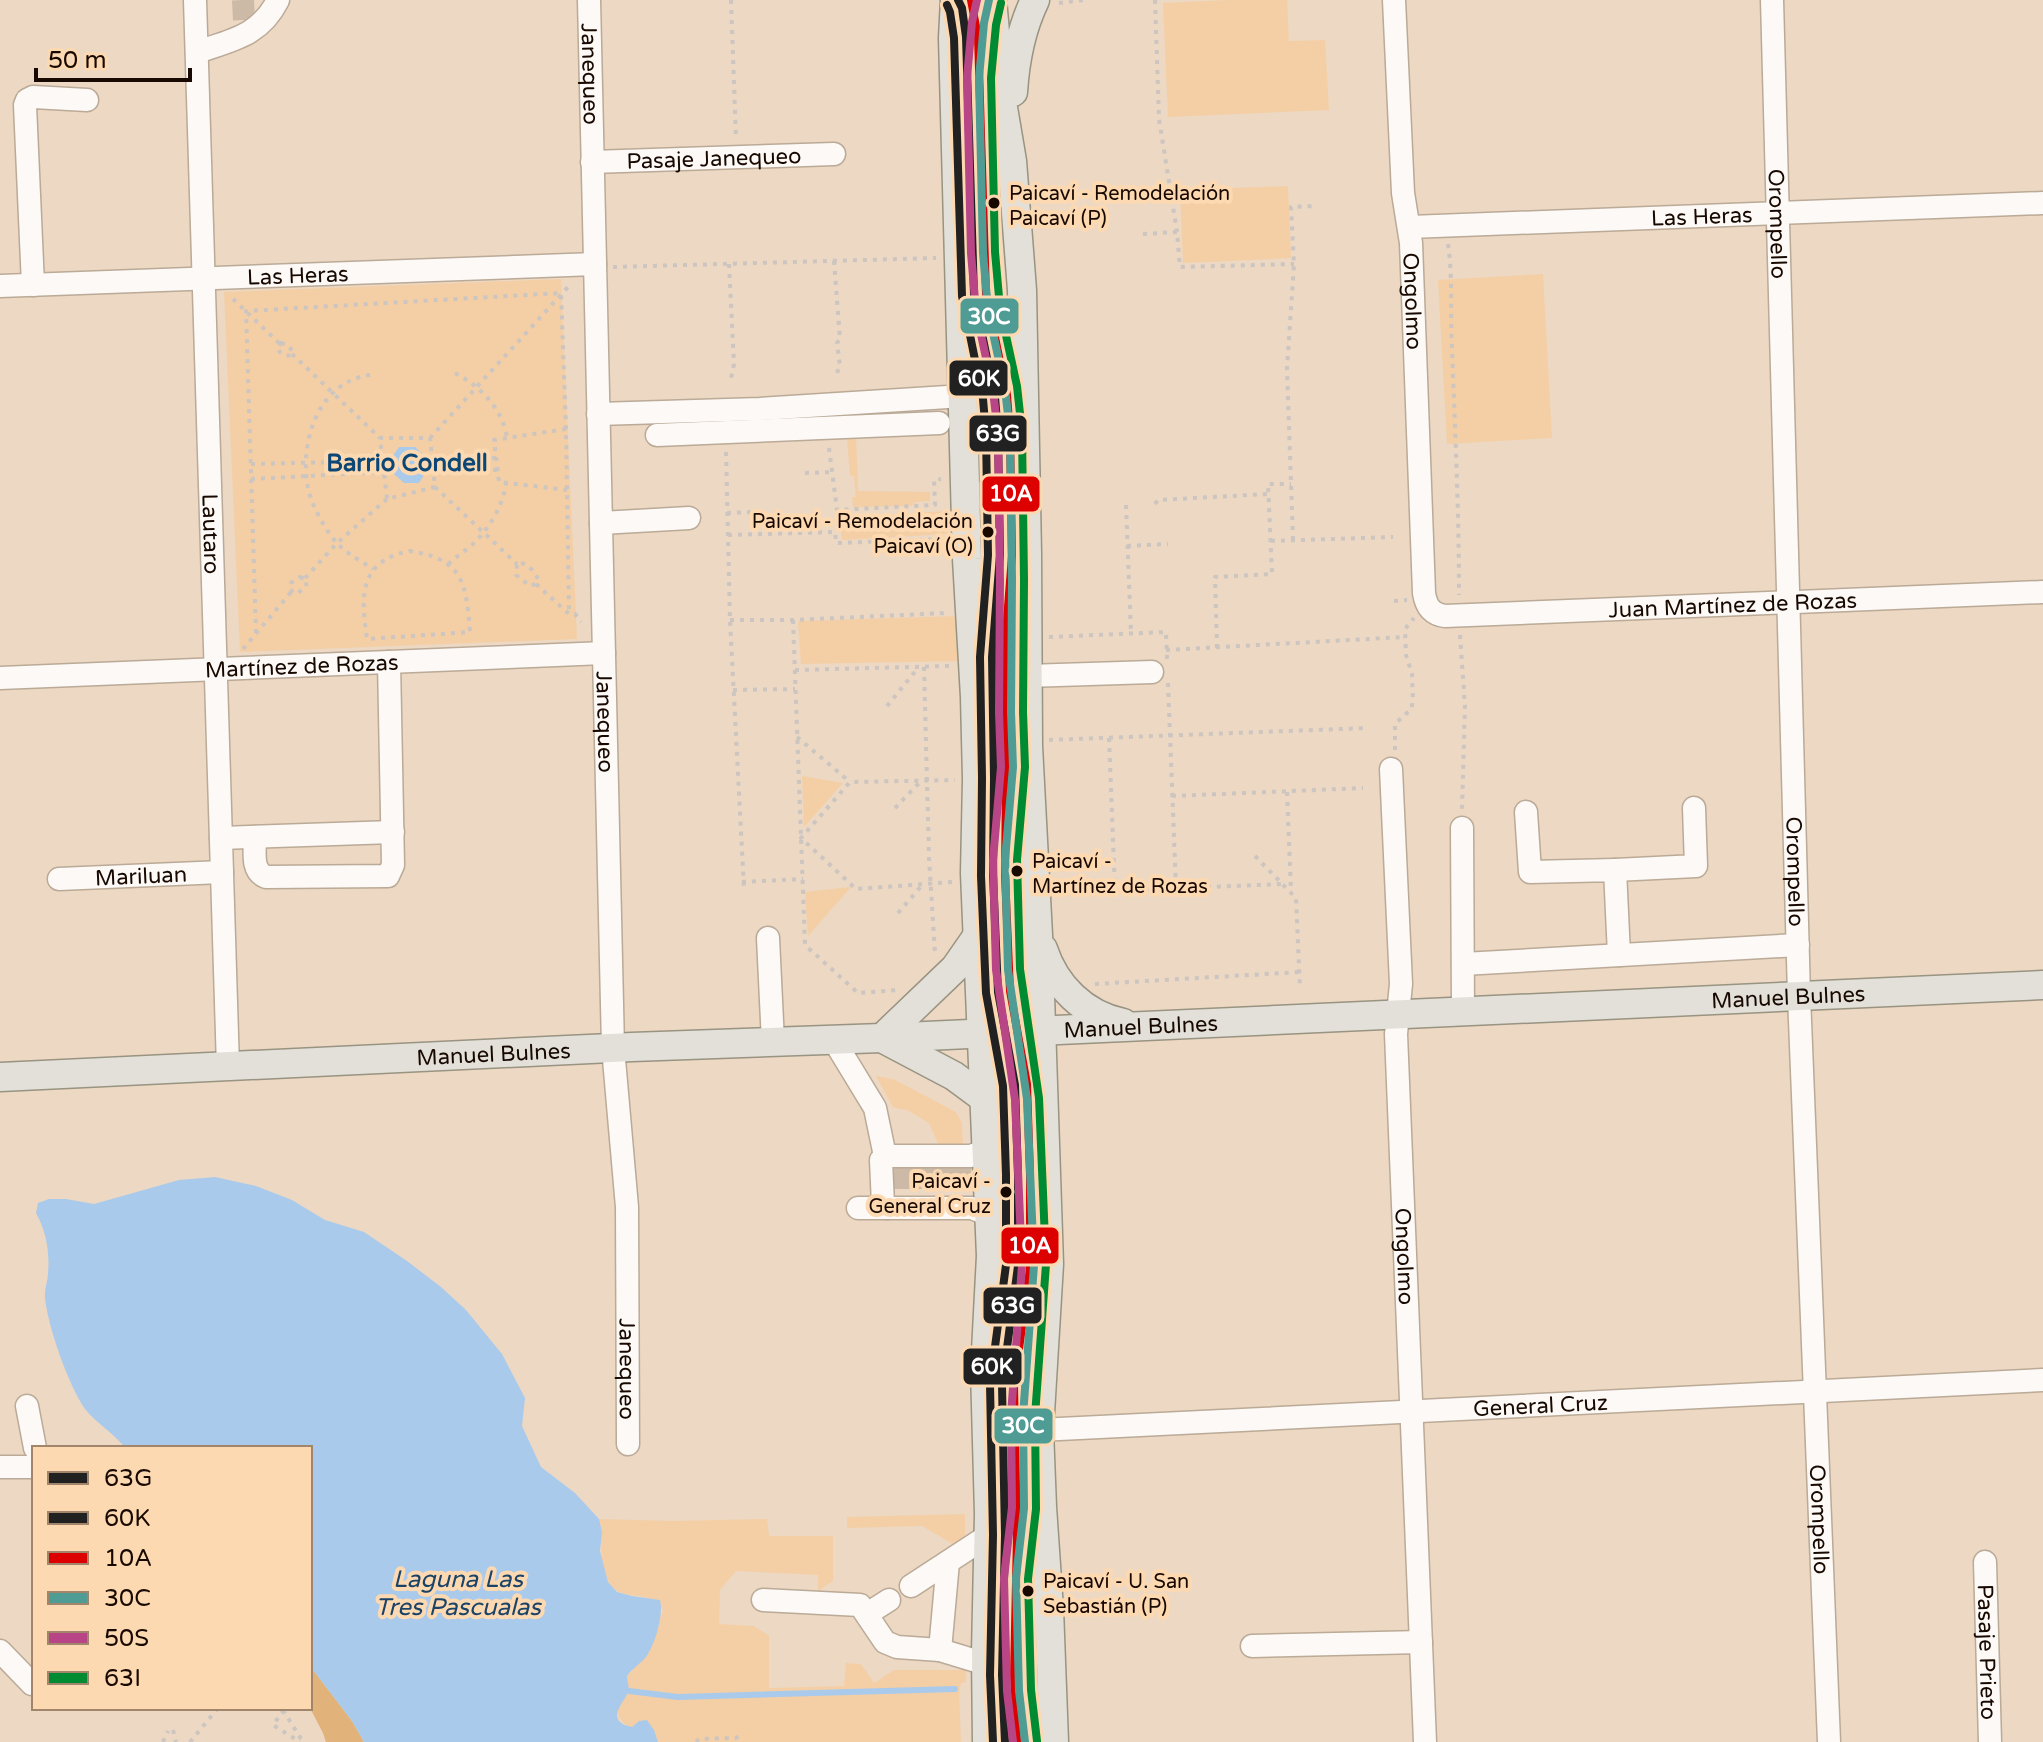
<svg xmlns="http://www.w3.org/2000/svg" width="2043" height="1742" font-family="'Varela Round',sans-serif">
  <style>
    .green { fill: #f4cfa5 }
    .forest { fill: #e1b279 }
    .water { fill: #aacaeb }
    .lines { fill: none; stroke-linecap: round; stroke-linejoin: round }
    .stream { stroke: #aacaeb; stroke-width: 6 }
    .minor-tunnel { stroke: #ccb9a6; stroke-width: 22; stroke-dasharray: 22 11; stroke-linecap: butt }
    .minor-casing { stroke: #baaa97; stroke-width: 25 }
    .major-casing { stroke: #999381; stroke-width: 31 }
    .path { stroke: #ccc5c0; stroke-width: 4; stroke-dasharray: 4 6; stroke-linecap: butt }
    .minor { stroke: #fcf9f6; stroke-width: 22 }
    .major { stroke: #e2e0d9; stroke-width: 28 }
    .bus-1-casing { stroke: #fdd9b2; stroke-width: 14 }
    .bus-2-casing { stroke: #fdd9b2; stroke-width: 14 }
    .bus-3-casing { stroke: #fdd9b2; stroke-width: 14 }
    .bus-4-casing { stroke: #fdd9b2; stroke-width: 14 }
    .bus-5-casing { stroke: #fdd9b2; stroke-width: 14 }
    .bus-6-casing { stroke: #fdd9b2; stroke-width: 14 }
    .bus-1 { stroke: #212121; stroke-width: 8 }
    .bus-2 { stroke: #212121; stroke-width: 8 }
    .bus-3 { stroke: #d00; stroke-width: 8 }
    .bus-4 { stroke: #4f9c94; stroke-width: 8 }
    .bus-5 { stroke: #b84686; stroke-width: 8 }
    .bus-6 { stroke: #008a32; stroke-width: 8 }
    .bus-dot { fill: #180900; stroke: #fdd9b2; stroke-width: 3 }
    .labels { text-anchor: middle; stroke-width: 8; stroke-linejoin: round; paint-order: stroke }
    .bus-label { font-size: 20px; fill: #180900; stroke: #fdd9b2; text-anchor: start }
    .street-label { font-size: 22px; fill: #180900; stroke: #fdd9b2 }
    .neighbourhood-label { font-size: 24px; font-weight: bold; fill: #0a4676; stroke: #fdd9b2 }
    .water-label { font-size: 24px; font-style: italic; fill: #1b4367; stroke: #fdd9b2 }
    .line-badge { stroke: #fdd9b2; stroke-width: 3 }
    .badge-label { font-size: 22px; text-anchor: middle; font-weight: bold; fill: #fff }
  </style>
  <rect width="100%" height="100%" fill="#ecd8c3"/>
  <g class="green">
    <polygon points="1227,0 1287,0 1289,41 1325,40 1329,110 1168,117 1163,3"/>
    <polygon points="1288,186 1291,258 1183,263 1180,190"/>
    <polygon points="1543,274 1552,438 1447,444 1438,280"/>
    <polygon points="561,279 577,639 240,652 224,292"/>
    <polygon points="856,431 858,491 930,492 930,501 915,502 912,506 853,507 852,497 856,497 854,476 850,475 847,439 823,440 823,433"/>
    <polygon points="947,511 948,534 842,540 839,517"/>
    <polygon points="958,616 960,661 801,664 798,621"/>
    <polygon points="802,776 843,783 804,827"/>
    <polygon points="851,887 808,936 805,892"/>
    <polygon points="876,1076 893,1079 956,1112 962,1123 963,1147 940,1148 929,1123 909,1111 893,1107"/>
    <polygon points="965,1514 965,1536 953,1544 922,1526 847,1528 847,1517"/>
    <path d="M599,1519L673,1521L767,1519L769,1536H833V1581L818,1591V1575L736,1571L720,1590L719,1624L754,1626L769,1636V1688L844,1686L846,1663L861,1664L874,1683L894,1670H966V1682L961,1683L959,1695L961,1742H658V1740C644,1733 612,1726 619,1706C625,1690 629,1696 627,1676L646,1656L653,1643L663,1610C659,1606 653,1600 648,1598C640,1595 630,1596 622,1593C595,1583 604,1541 599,1519Z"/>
  </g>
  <polygon class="forest" points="310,1666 352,1721 364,1742 326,1742 323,1733 310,1708"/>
  <g class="water">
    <polygon points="399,447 415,447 426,458 426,472 419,483 404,483 394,474 392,457"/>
    <path d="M215,1177L256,1186L292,1200L325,1220L364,1232L407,1261L441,1287L466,1310L502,1354L525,1398L522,1426L541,1467L575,1493L599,1519L602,1532L600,1551L608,1582L617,1592L632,1596L660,1600C664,1614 655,1645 646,1657C640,1664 632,1669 627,1676C627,1678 629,1688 629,1690C626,1701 602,1721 632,1727L639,1721L647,1720L654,1730L658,1742H364L352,1721L310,1666V1448H125C114,1433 96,1423 85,1409C68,1384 48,1327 45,1298C44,1290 48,1281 48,1273C50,1252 46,1231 36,1213L38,1203L49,1199H66L94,1204L179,1180Z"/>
  </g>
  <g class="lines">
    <polyline class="stream" points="629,1691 678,1697 955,1689"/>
    <g class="minor-tunnel">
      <polyline points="243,0 244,20"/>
      <polyline points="902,1167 902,1200"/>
      <polyline points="920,1167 921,1209"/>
      <polyline points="939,1167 940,1208"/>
      <polyline points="960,1167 961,1208"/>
    </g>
    <g class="minor-casing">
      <g id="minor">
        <path id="s1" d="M195,0L228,1067"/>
        <path id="s2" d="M589,0L613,1048L627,1207L628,1444"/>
        <path id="s3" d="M1394,0L1403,193L1411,243L1424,593C1426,606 1431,614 1445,616L2043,592"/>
        <path id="s4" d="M1772,0L1799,996L1829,1742"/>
        <path d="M197,52C232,40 260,36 278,0"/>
        <path id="s5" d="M592,162L834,154"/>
        <path id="s6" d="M1410,227L2043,203"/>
        <polyline points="972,229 974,295 995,397 998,433 1000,555 998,596 992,657 994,778 993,875 998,992 1015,1085 1018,1175 1018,1266 1002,1385 1005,1535 1002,1675 1005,1742"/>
        <polyline points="983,246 979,78 986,13"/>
        <polyline points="33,285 25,105 27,100 33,97 87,100"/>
        <path id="s7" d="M0,286L595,264"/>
        <polyline points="598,414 760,409 963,396"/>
        <polyline points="657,435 939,423"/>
        <polyline points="601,523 689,518"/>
        <polyline points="1027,676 1152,672"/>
        <path id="s8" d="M0,678L604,653"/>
        <path id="s9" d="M1391,769L1401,984L1396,1034L1425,1742"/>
        <polyline points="1526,812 1530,872 1615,870 1619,955"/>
        <polyline points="1462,828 1463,1011"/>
        <path d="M255,837C255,852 251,871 266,877L388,876L393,865L389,662"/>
        <polyline points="221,838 393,832"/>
        <polyline points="1006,851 1013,767 1011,712 1012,578"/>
        <polyline points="1615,870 1696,866 1694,808"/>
        <path id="s10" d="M59,879L222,872"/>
        <polyline points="768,938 773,1042"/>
        <polyline points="1463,964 1798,945"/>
        <polyline points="833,1039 875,1108 885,1156"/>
        <polyline points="986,1150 971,1156 885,1156 881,1160 883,1205 887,1208 972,1208 989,1215"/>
        <polyline points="858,1208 887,1208"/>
        <polyline points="27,1406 35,1448"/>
        <path id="s11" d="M1039,1430L2043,1380"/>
        <polyline points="0,1467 31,1467 34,1465"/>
        <path id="s12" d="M1985,1562L1990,1742"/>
        <polyline points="1017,1565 1024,1508 1023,1416 1033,1284 1033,1236"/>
        <polyline points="911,1586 989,1535"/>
        <polyline points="763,1600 860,1605 885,1642 897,1647 940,1650 948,1562"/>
        <polyline points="867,1614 889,1600"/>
        <polyline points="1017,1623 1020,1708 1025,1742"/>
        <polyline points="1252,1646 1421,1642"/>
        <polyline points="940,1650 986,1664"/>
        <polyline points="0,1651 32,1684"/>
      </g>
    </g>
    <g class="major-casing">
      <g id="major">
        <polyline points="955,0 953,38 967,559 975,697 977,779 975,873 991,1256 985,1370 989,1514 986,1653 987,1742"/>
        <polyline points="992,0 1001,96 1012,161 1022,290 1027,554 1028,746 1038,935 1049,1264 1039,1430 1042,1507 1049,1609 1054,1742"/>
        <path d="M1013,92C1015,60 1021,29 1035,0"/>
        <path d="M1043,949C1055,986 1084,1015 1123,1023"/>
        <polyline points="882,1038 955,968 978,935"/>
        <polyline points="882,1038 954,1076 985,1099"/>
        <path id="s13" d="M0,1077L632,1047L882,1038L2043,985"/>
      </g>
    </g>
    <g class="path">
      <polyline points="731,0 736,139"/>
      <polyline points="1155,0 1159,119 1177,232"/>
      <polyline points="1059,3 1084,0"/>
      <polyline points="1143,234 1177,232 1180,267 1294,264"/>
      <path d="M1448,244C1453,278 1450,313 1452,348C1455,430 1459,512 1459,595"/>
      <polyline points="834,261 840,339 837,343 840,366 835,377"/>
      <polyline points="729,264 734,364 730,383"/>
      <polyline points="613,267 936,258"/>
      <polyline points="233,299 280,344"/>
      <path d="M281,343L288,345L293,352L291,355C284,357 280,354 277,347Z"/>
      <polyline points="292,354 380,438"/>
      <path d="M455,373C480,386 503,409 507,438"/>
      <path d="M370,375C318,382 299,442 308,488C312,506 325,530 337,543C347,554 361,561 373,569"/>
      <polyline points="566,429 494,440 499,482 567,490"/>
      <polyline points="430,438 569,286"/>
      <polyline points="829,448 837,510 935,505 934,480 941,479"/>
      <polyline points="726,452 730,620 744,889"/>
      <polyline points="432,459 496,458"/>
      <polyline points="251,464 383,461"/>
      <polyline points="433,470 497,470"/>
      <polyline points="805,473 833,472"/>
      <polyline points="251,479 384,472"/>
      <polyline points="435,487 387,499 380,438 430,438 435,487 517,564"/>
      <polyline points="1155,504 1158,500 1268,494"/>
      <polyline points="1126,505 1131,633"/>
      <polyline points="727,513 753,512"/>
      <polyline points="728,535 835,532 836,543 945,539"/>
      <polyline points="1293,540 1287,369 1294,264 1291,207 1315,206"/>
      <polyline points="1271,541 1393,537"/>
      <polyline points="1127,546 1168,544"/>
      <path d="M409,551C463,559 466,582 470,632L367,639C361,596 358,562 409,551Z"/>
      <path d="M521,563C529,565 534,571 538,579L536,584L530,586L516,575L517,564Z"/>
      <path d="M448,564C456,557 465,551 473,544C490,527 503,506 506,483"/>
      <polygon points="300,577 307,580 306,587 298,593 293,593 290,589 291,583"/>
      <polyline points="305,578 337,543 387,499"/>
      <polyline points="536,584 569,614 575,614 581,622"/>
      <polyline points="1394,601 1407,600"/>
      <polyline points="730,620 793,620 947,613"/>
      <polyline points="793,620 805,945 858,993 897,990"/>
      <polyline points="256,633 246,311 561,293 566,429 569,614"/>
      <polyline points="1460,635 1465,706 1462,810"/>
      <polyline points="1049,637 1166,632 1167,659"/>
      <polyline points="1217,648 1215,577 1272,574 1268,484 1291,484"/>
      <polyline points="243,649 292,591"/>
      <polyline points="1166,650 1405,637"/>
      <polyline points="924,667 929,858 935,953"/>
      <polyline points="795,670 949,666"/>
      <polyline points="1168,683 1176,889"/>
      <polyline points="733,690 795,689"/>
      <polyline points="887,706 918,668"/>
      <polyline points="797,737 850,782"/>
      <polyline points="1109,738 1115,891"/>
      <polyline points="1049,740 1367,728"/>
      <polyline points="1395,750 1395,724 1411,709 1413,701 1412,674 1406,655 1405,629 1414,618"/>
      <polyline points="1287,792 1291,891"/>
      <polyline points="1172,796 1363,788"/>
      <polyline points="895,808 920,782"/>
      <polyline points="1255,856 1296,898 1300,989"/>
      <polyline points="742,882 803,879"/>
      <polyline points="952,882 856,889 801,838 850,782 955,780"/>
      <polyline points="1057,893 1283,884"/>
      <polyline points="898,913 923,884"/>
      <polyline points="1095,984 1300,972"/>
      <polyline points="283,1710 303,1742"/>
      <polyline points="284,1710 273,1725 300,1742"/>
      <polyline points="173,1730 176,1742"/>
      <polyline points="163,1742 168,1731"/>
      <polyline points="190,1742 218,1708"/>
      <polyline points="696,1742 699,1739 736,1738 741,1735"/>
    </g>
    <use href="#minor" class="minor"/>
    <use href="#major" class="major"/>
    <g class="bus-1-casing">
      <polyline id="bus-1" points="958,0 962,8 966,37 974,295 995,397 998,433 1000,555 992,657 994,778 993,875 998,992 1015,1085 1018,1175 1018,1266 1002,1385 1005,1535 1002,1675 1005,1742"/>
    </g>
    <g class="bus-2-casing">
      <polyline id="bus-2" points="947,5 950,12 954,38 962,296 983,399 986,434 988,555 980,657 982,778 981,876 986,993 1003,1086 1006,1175 1006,1265 990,1384 993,1535 990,1675 993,1742"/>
    </g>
    <g class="bus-3-casing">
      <polyline id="bus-3" points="971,0 978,37 986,294 1007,395 1010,433 1012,556 1004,657 1006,778 1005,875 1010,991 1027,1084 1030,1175 1030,1268 1014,1386 1017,1535 1014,1675 1017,1741"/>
    </g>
    <g class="bus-4-casing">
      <polyline id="bus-4" points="989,0 984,23 979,78 983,253 988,310 1005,389 1010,432 1012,580 1011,712 1013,767 1005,860 1008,970 1027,1099 1034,1265 1023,1416 1024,1508 1016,1578 1019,1691 1025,1742"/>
    </g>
    <g class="bus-5-casing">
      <polyline id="bus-5" points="977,0 972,22 967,78 971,253 976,311 993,391 998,433 1000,580 999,712 1001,767 993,860 996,970 1015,1100 1022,1265 1011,1415 1012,1507 1004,1578 1007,1691 1013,1742"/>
    </g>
    <g class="bus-6-casing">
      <polyline id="bus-6" points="1001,3 996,25 991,78 995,252 1000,308 1017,386 1022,432 1024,580 1023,712 1025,767 1017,860 1020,969 1039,1098 1046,1264 1035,1416 1036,1509 1028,1579 1031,1690 1037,1741"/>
    </g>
    <use href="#bus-1" class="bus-1"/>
    <use href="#bus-2" class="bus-2"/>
    <use href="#bus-3" class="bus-3"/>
    <use href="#bus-4" class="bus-4"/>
    <use href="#bus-5" class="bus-5"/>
    <use href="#bus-6" class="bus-6"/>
  </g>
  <g class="bus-dot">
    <circle cx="994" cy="203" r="7"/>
    <circle cx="988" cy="532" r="7"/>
    <circle cx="1017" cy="871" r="7"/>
    <circle cx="1006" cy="1192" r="7"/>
    <circle cx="1028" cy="1591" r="7"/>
  </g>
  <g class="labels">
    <g class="bus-label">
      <text x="1009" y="200">Paicaví - Remodelación<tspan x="1009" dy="25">Paicaví (P)</tspan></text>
      <text x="973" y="528" text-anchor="end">Paicaví - Remodelación<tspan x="973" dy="25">Paicaví (O)</tspan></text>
      <text x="1032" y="868">Paicaví -<tspan x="1032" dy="25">Martínez de Rozas</tspan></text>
      <text x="991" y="1188" text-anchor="end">Paicaví -<tspan x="991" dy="25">General Cruz</tspan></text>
      <text x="1043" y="1588">Paicaví - U. San<tspan x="1043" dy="25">Sebastián (P)</tspan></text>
    </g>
    <g class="street-label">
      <text dy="8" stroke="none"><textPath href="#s2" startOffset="74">Janequeo</textPath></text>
      <text dy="8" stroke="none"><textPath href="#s5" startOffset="122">Pasaje Janequeo</textPath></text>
      <text dy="8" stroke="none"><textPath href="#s6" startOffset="292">Las Heras</textPath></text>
      <text dy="8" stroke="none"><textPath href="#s4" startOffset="224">Orompello</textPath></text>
      <text dy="8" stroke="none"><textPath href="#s7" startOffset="298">Las Heras</textPath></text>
      <text dy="8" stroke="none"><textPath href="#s3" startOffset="302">Ongolmo</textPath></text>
      <text dy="8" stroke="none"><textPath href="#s1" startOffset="534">Lautaro</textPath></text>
      <text dy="8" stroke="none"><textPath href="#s3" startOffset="916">Juan Martínez de Rozas</textPath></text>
      <text dy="8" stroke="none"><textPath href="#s8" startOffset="302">Martínez de Rozas</textPath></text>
      <text dy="8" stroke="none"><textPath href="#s2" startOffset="722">Janequeo</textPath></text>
      <text dy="8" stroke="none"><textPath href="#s4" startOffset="872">Orompello</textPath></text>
      <text dy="8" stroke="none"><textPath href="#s10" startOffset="82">Mariluan</textPath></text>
      <text dy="8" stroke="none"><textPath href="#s13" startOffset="1790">Manuel Bulnes</textPath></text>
      <text dy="8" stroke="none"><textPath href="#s13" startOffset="1142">Manuel Bulnes</textPath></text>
      <text dy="8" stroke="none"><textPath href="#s13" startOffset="494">Manuel Bulnes</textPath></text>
      <text dy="8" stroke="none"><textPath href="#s9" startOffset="488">Ongolmo</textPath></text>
      <text dy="8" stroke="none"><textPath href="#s2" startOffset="1370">Janequeo</textPath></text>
      <text dy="8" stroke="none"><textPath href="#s11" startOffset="502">General Cruz</textPath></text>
      <text dy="8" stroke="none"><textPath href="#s4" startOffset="1520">Orompello</textPath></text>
      <text dy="8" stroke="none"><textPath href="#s12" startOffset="90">Pasaje Prieto</textPath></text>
    </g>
    <g class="neighbourhood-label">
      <text x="407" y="471">Barrio Condell</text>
    </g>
    <g class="water-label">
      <text x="458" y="1587">Laguna Las<tspan x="458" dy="28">Tres Pascualas</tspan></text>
    </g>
  </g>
  <g class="line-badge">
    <rect x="959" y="297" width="61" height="38" rx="8" fill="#4f9c94"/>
    <rect x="948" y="359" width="61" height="38" rx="8" fill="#212121"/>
    <rect x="968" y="414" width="60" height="39" rx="8" fill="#212121"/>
    <rect x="981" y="475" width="60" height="38" rx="8" fill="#d00"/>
    <rect x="1000" y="1226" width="60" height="39" rx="8" fill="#d00"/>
    <rect x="982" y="1286" width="61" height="39" rx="8" fill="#212121"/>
    <rect x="962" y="1347" width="61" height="39" rx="8" fill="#212121"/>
    <rect x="993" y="1407" width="61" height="38" rx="8" fill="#4f9c94"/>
  </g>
  <g class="badge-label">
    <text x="989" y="324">30C</text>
    <text x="979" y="386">60K</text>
    <text x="998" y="441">63G</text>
    <text x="1011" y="501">10A</text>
    <text x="1030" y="1253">10A</text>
    <text x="1013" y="1313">63G</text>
    <text x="992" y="1374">60K</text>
    <text x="1023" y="1433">30C</text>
  </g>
  <rect x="32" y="1446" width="280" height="264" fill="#fdd9b2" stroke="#a1866b" stroke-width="2"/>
  <rect x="48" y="1472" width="40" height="12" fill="#212121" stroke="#a1866b" stroke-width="2"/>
  <text x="104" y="1486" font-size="24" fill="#180900">63G</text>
  <rect x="48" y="1512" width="40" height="12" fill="#212121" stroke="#a1866b" stroke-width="2"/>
  <text x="104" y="1526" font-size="24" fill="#180900">60K</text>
  <rect x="48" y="1552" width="40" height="12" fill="#dd0000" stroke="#a1866b" stroke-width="2"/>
  <text x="104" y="1566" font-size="24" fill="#180900">10A</text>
  <rect x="48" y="1592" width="40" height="12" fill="#4f9c94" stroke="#a1866b" stroke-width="2"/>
  <text x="104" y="1606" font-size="24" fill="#180900">30C</text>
  <rect x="48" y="1632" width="40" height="12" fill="#b84686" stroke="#a1866b" stroke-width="2"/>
  <text x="104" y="1646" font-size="24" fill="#180900">50S</text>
  <rect x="48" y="1672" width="40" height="12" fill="#008a32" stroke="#a1866b" stroke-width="2"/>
  <text x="104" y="1686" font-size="24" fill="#180900">63I</text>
  <path d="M36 68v12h154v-12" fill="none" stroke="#180900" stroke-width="4"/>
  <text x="48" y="68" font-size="24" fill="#180900" stroke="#fdd9b2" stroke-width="6" paint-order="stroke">50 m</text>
</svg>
